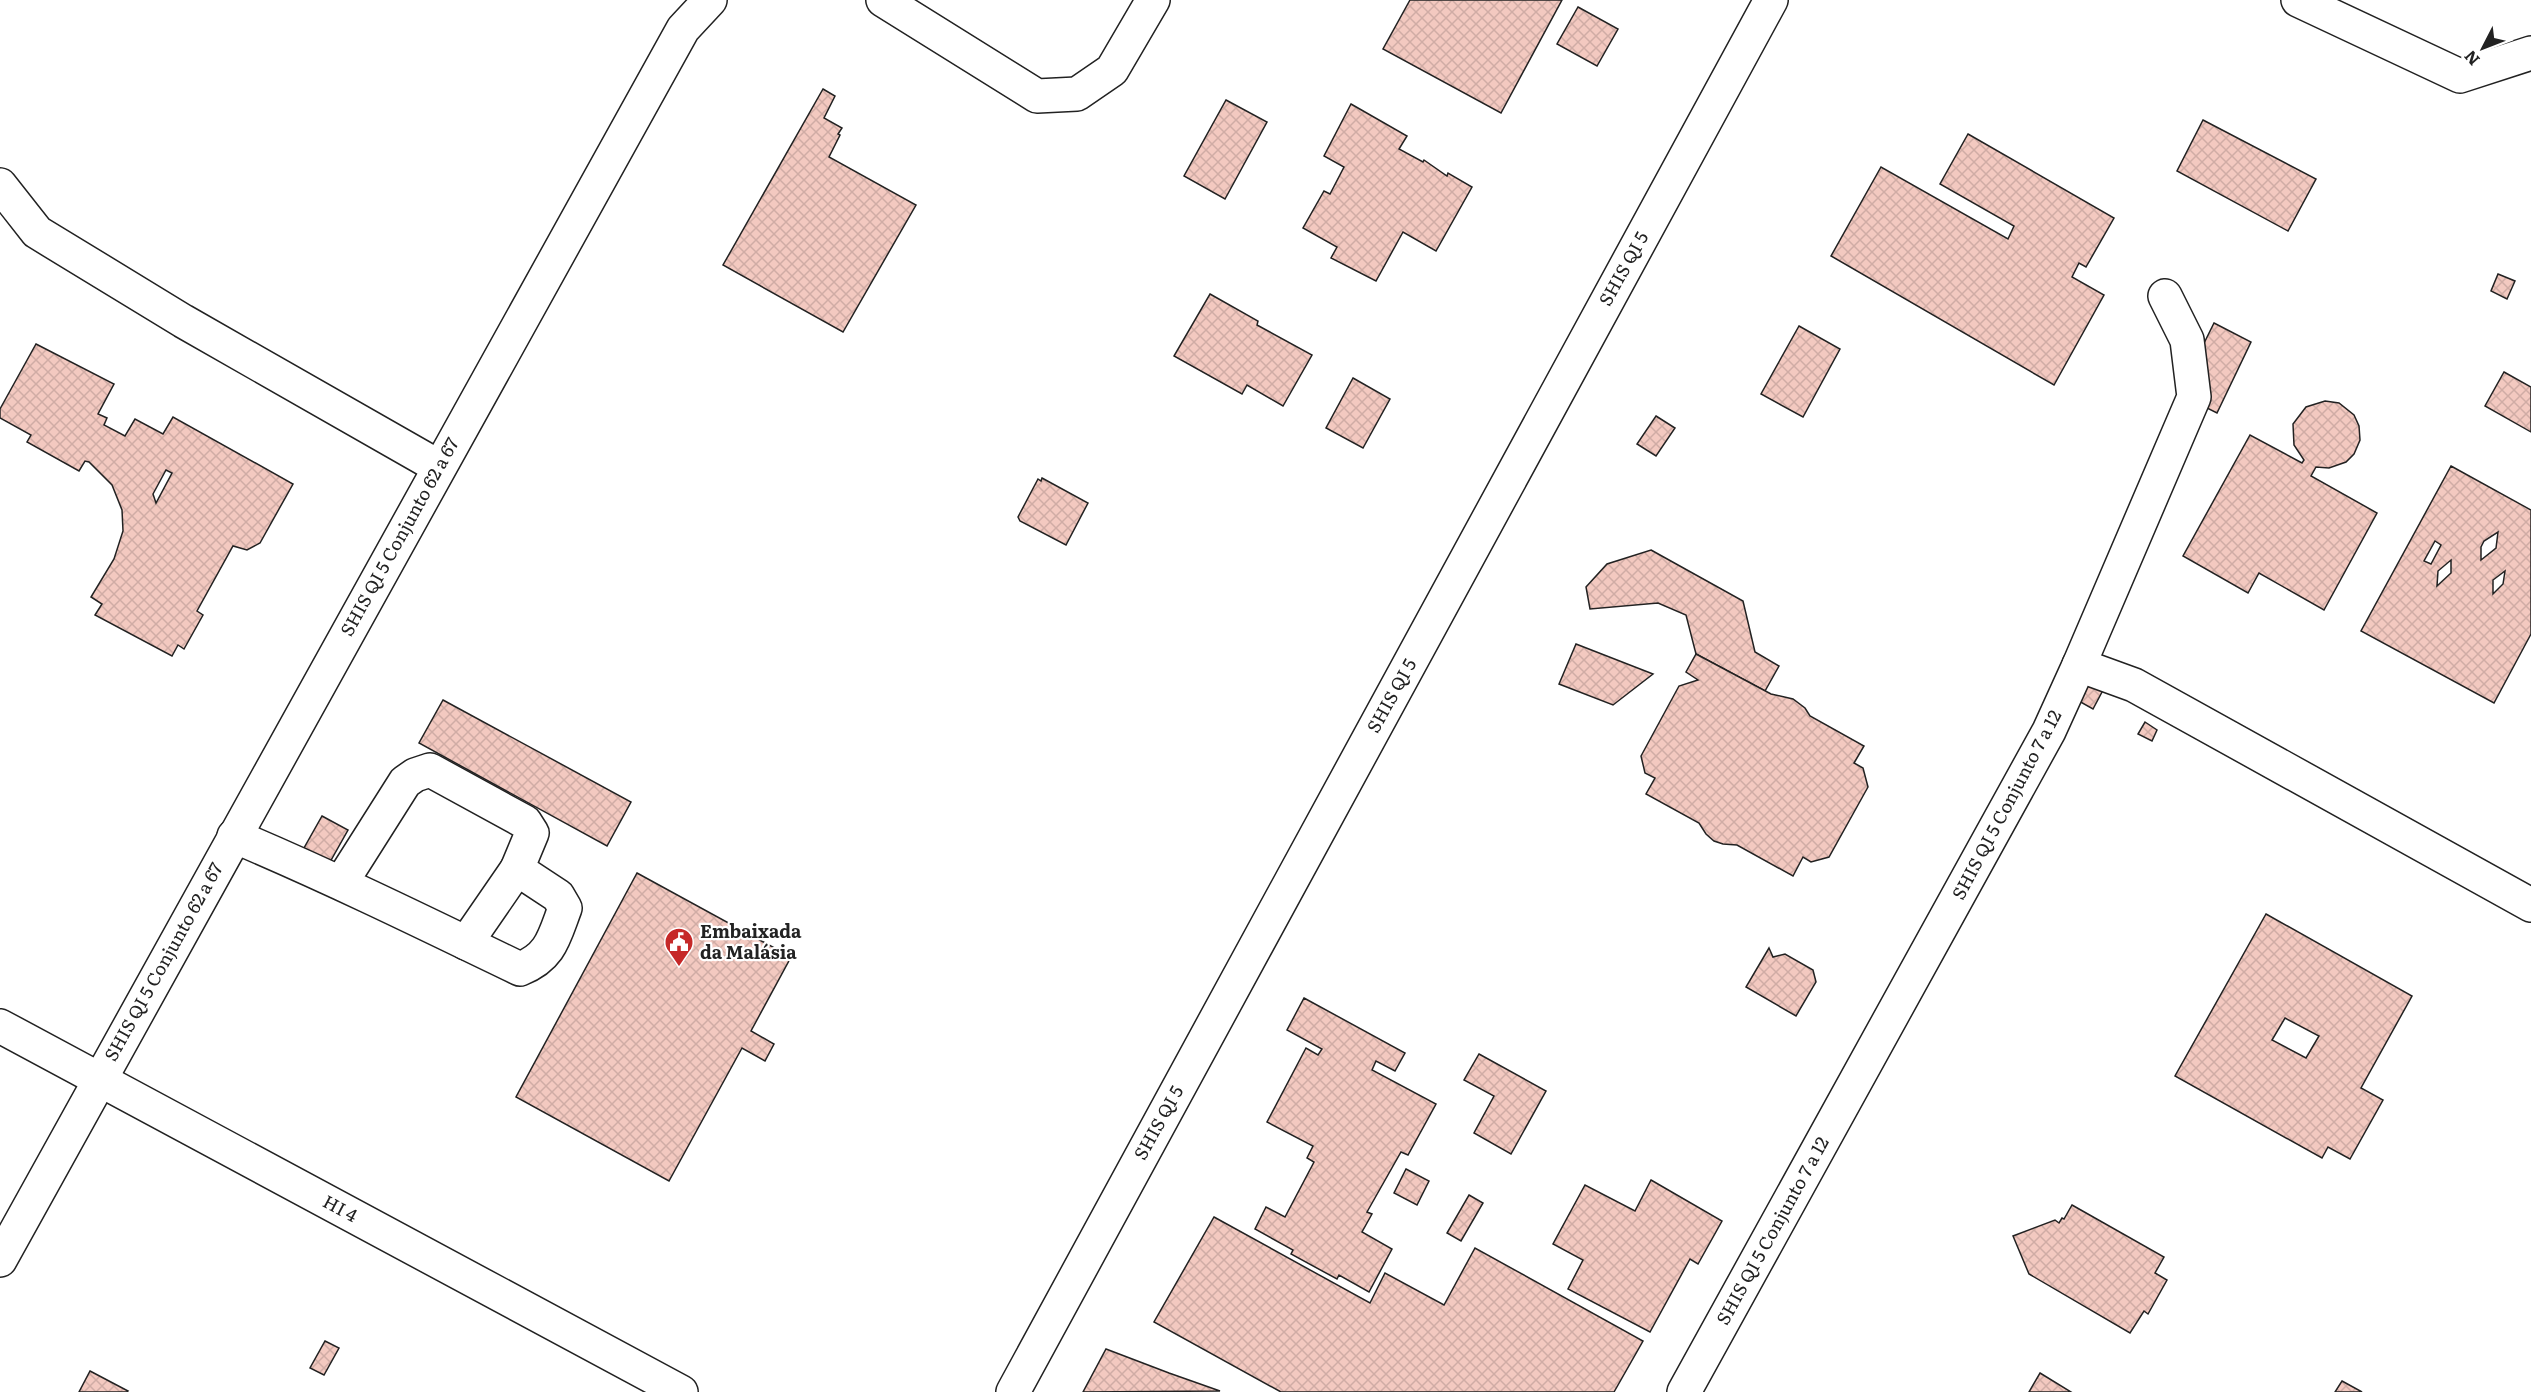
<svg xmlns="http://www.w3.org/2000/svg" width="2531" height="1392" font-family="Literata,serif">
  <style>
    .building { fill: url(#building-cross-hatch); stroke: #222; stroke-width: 1.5; fill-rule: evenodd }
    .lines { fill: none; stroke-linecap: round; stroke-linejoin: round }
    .minor-casing { stroke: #222; stroke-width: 36 }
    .minor { stroke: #fff; stroke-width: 33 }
    .labels { text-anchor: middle; stroke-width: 4.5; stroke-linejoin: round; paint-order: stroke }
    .street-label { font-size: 18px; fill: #222; stroke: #fff }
    .poi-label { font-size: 18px; font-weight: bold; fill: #222; stroke: #fff; text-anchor: start }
  </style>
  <defs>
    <pattern id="building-cross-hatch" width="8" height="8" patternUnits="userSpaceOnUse" patternTransform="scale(1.5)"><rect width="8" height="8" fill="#f3c9c0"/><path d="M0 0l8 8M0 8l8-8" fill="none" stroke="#d0aca5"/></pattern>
  </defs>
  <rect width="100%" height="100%" fill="#fff"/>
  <g class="building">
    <polygon points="1410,0 1562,0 1501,113 1383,49"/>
    <polygon points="1578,7 1618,29 1597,66 1557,44"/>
    <polygon points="823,89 835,96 824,118 842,128 838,134 840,135 829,157 916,205 843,332 723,265"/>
    <polygon points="1226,100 1267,122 1225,199 1184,176"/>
    <polygon points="1351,104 1407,136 1399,149 1423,162 1424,160 1447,176 1448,173 1472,187 1436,251 1403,232 1376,281 1331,258 1337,247 1303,228 1324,191 1330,194 1344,167 1324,156"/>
    <polygon points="2203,120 2316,179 2288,231 2177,171"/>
    <polygon points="1968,134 2114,218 2086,267 2079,263 2072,277 2104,295 2054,385 1831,256 1881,167 2008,239 2014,226 1940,184"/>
    <polygon points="2498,274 2515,281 2507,299 2491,291"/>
    <polygon points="1210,294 1258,321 1257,325 1312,355 1283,406 1247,385 1242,394 1174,356"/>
    <polygon points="2214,323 2251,342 2217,413 2179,394"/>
    <polygon points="1799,326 1840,349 1803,417 1761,394"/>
    <path d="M36,344L114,384L98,414L107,418L104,425L125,436L135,419L163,434L173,417L293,484L260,543L247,550L233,546L197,611L203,615L184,649L178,645L172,656L95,615L102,604L91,597L114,559L123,531L122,510L112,485L89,462L85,461L79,471L27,442L31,435L0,418V409ZM166,470L172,473L156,503L153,494Z"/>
    <polygon points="2504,372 2531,387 2531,432 2485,406"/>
    <polygon points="1353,378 1390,399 1363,448 1326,428"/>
    <polygon points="2325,401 2339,403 2354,415 2359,426 2360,440 2354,454 2346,462 2329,468 2316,467 2311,476 2377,513 2324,610 2259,573 2248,593 2183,556 2250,435 2302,463 2304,460 2294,445 2293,424 2306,407"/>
    <polygon points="1656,416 1675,428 1656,456 1637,444"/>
    <path d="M2451,466L2531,510V634L2494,703L2361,631ZM2498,532L2496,548L2481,560V547L2484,541ZM2435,541L2441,545L2431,564L2424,561ZM2451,560V573L2437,586L2438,571ZM2505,571L2503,584L2493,594V580Z"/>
    <polygon points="1042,478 1088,503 1066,545 1020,521 1018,517 1038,479 1041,481"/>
    <polygon points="1651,550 1743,601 1755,652 1779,666 1765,691 1696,654 1686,615 1658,603 1590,609 1586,587 1607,564"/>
    <polygon points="1576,644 1653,674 1613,705 1559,684"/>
    <polygon points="1696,654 1771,694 1793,699 1805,708 1810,716 1864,746 1854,763 1863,768 1868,787 1829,857 1811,862 1803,857 1793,876 1737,845 1723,844 1714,841 1706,834 1699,823 1646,794 1655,778 1645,773 1641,756 1679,686 1698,680 1686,672"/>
    <polygon points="2087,661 2111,675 2093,709 2068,695"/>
    <polygon points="443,700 631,802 607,846 419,743"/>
    <polygon points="2145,722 2157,730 2152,741 2138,734"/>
    <polygon points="322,816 348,830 330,862 304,848"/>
    <polygon points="637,873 791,957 751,1031 774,1044 765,1061 742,1048 669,1181 516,1097"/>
    <path d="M2266,914L2412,996L2361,1088L2383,1100L2350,1159L2328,1147L2322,1158L2175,1076ZM2285,1018L2319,1036L2306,1058L2272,1040Z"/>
    <polygon points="1769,948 1773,957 1785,954 1813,970 1816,982 1796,1016 1746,987"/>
    <polygon points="1304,998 1405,1053 1395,1071 1376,1061 1372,1070 1436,1104 1408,1155 1401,1152 1367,1212 1372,1214 1362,1232 1392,1249 1369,1292 1339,1275 1337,1279 1291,1254 1293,1250 1255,1229 1266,1207 1285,1217 1314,1162 1307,1158 1313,1146 1267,1122 1306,1048 1318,1055 1322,1049 1287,1030"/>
    <polygon points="1479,1054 1546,1091 1511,1154 1474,1133 1494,1096 1464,1080"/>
    <polygon points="1406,1169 1429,1181 1417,1205 1394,1193"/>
    <polygon points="1651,1180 1722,1221 1698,1264 1690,1259 1650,1332 1568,1289 1583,1260 1553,1244 1585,1185 1635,1211"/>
    <polygon points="1469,1195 1483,1203 1461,1241 1447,1233"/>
    <polygon points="2072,1205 2164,1257 2155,1273 2167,1280 2148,1314 2144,1311 2130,1333 2029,1274 2013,1236 2055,1220 2059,1223 2062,1218 2064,1219"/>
    <polygon points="1214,1217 1370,1303 1385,1273 1444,1305 1475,1248 1643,1341 1614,1392 1281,1392 1154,1322"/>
    <polygon points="325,1341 339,1348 324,1375 310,1368"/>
    <polygon points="1106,1349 1169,1373 1220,1391 1083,1392"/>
    <polygon points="90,1371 128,1391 127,1392 79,1392"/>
    <polygon points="2040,1373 2071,1392 2029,1392"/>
    <polygon points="2342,1381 2362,1392 2335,1392"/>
  </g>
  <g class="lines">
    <g class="minor-casing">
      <g id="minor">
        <polyline points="883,0 1037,96 1077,94 1112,70 1153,0"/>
        <polyline points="2298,0 2460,76 2531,53"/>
        <polyline points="0,185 37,232 183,321 439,467"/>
        <polyline points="2079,665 2194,397 2187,340 2165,296"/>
        <path d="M234,836C331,877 425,923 520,969C551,957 554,937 565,908L558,896L517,869L532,833L525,822L430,770L415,775L405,782L341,883"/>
        <polyline points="466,943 517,869"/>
        <polyline points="0,1026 681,1392"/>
        <polyline points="0,1260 683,29 710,0"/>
        <polyline points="1013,1392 1771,0"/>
        <polyline points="1684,1392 2049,731 2079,665 2134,685 2531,905"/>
      </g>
    </g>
    <use href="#minor" class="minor"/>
  </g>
  <defs>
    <g id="civic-pin" transform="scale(1.5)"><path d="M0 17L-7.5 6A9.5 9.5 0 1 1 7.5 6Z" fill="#c62828" stroke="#fff"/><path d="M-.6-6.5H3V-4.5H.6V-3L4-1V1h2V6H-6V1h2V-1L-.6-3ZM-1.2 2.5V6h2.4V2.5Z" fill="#fff"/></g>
  </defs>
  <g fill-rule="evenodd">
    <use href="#civic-pin" x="679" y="942"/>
  </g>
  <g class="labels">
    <g class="street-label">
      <text transform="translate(1624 269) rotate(-61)" y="6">SHIS QI 5</text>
      <text transform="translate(400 537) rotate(-61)" y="6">SHIS QI 5 Conjunto 62 a 67</text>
      <text transform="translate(1392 696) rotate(-61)" y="6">SHIS QI 5</text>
      <text transform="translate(2007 805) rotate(-62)" y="6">SHIS QI 5 Conjunto 7 a 12</text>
      <text transform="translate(164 962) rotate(-61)" y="6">SHIS QI 5 Conjunto 62 a 67</text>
      <text transform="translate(1159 1123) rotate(-61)" y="6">SHIS QI 5</text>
      <text transform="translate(340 1209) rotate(28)" y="6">HI 4</text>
      <text transform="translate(1773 1231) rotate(-61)" y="6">SHIS QI 5 Conjunto 7 a 12</text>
    </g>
    <g class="poi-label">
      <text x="700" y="938">Embaixada<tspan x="700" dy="21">da Malásia</tspan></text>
    </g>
  </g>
  <g transform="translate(2483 48) rotate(228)" stroke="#ffffff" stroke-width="4.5" paint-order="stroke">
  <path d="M0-4.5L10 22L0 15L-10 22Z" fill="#222222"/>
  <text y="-9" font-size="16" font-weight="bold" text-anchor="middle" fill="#222222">N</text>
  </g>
</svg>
